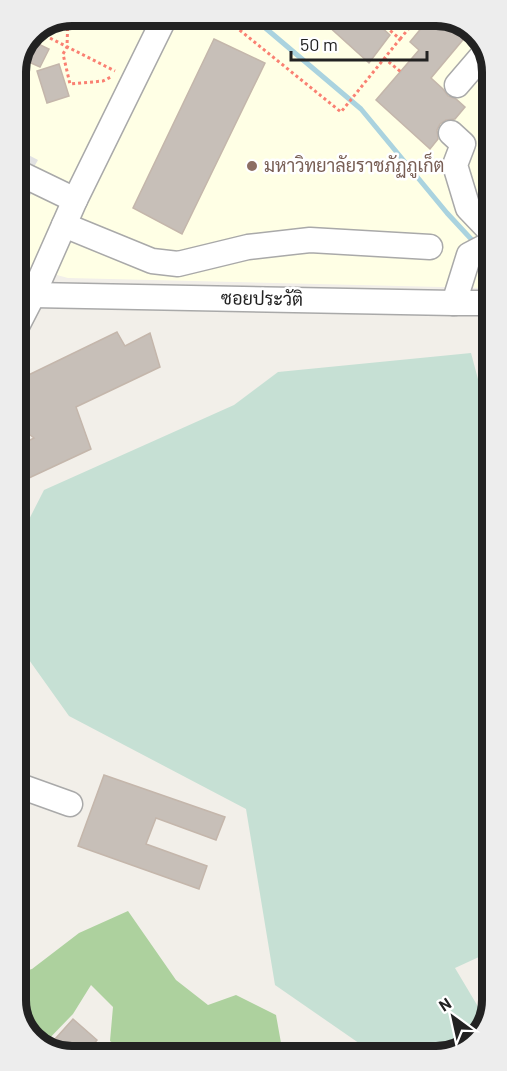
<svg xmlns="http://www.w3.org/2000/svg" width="507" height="1071" font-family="Barlow,Sarabun,sans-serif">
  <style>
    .education { fill: #ffffe5 }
    .forest { fill: #add19e }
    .wetland { fill: #c6e0d4 }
    .parking { fill: #e2e2e2 }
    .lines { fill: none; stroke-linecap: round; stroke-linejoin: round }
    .stream { stroke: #aad3df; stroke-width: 5 }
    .building { fill: #c7bfb8; stroke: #c4b6ab; stroke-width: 1.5 }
    .minor-casing { stroke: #a9a9a9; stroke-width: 27 }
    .path { stroke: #fa8072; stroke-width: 3; stroke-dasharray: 3 3; stroke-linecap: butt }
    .minor { stroke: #fff; stroke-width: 24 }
    .education-dot { fill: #8d6e63; stroke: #fff; stroke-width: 2 }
    .labels { text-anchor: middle; stroke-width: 5; stroke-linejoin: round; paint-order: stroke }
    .education-label { font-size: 18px; fill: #785e54; stroke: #fff; text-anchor: start }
    .street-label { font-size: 18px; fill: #222; stroke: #fff }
    .rim { fill: none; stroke: #222; stroke-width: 8 }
  </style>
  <rect width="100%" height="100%" fill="#f2efe9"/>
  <polygon class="education" points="71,15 440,15 470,27 489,53 490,287 484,288 68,278 16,264 15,68 32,31"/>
  <polygon class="forest" points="128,911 176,980 208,1005 236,995 276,1015 283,1054 130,1055 110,1041 113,1007 91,985 73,1014 42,1046 37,1044 18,1018 18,973 32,969 79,933"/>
  <polygon class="wetland" points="471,353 490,424 492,951 455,968 486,1020 481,1034 454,1053 365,1054 366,1048 275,985 246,809 69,716 17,643 17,543 44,490 234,405 278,372"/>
  <polygon class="parking" points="15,148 38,160 30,174 39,179 21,213 16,211"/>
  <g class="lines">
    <polyline class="stream" points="250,15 361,109 447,213 472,240"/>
  </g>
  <g class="building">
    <polygon points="316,15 368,15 390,35 369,63"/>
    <polygon points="432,15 440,15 470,27 472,29 431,78 443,89 448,96 456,99 465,107 455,119 446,120 440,124 437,130 438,139 430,149 376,100 419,50 410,42"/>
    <polygon points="28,39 49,49 40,67 20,58"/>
    <polygon points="214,39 265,63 182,234 133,208"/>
    <polygon points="59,64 69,96 47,103 37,71"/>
    <polygon points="117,332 125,346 150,333 160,367 76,407 91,449 16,484 16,447 34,438 16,424 16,381"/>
    <polygon points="104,775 225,817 216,840 156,818 146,844 207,866 199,889 78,846"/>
    <polygon points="73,1019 97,1040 84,1056 67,1056 47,1048"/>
  </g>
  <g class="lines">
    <g class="minor-casing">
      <g id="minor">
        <polyline points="457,85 487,50"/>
        <polyline points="451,133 463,144 455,165 468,208 489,230"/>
        <polyline points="15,171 75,200"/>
        <polyline points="64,225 152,261 178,264 248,247 310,240 430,247"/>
        <polyline points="33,295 454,303 490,303"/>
        <polyline points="454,303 469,255 490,244"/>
        <polyline points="16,328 33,295 75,200 166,15"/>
        <polyline points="17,785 70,804"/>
      </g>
    </g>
    <g class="path">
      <polyline points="221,15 341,112 400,39 372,15"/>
      <polyline points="68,16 67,47 63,54 70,84 103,81 111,77"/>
      <polyline points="34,30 115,71"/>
      <polyline points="400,39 420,15"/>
      <polyline points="384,58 401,72"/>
    </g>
    <use href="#minor" class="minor"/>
  </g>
  <circle class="education-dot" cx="252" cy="166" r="6"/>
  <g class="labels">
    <g class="education-label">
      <text x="264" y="172">มหาวิทยาลัยราชภัฏภูเก็ต</text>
    </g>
    <g class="street-label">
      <text transform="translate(262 299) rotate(1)" y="6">ซอยประวัติ</text>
    </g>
  </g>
  <path d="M0 0H507V1071H0ZM72 26H436A46 46 0 0 1 482 72V1000A46 46 0 0 1 436 1046H72A46 46 0 0 1 26 1000V72A46 46 0 0 1 72 26Z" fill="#ededed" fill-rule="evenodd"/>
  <path class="rim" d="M72 26H436A46 46 0 0 1 482 72V1000A46 46 0 0 1 436 1046H72A46 46 0 0 1 26 1000V72A46 46 0 0 1 72 26Z"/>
  <g transform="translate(453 1017) rotate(327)" stroke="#ffffff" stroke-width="4.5" paint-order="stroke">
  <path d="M0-4.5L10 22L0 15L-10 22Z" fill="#222222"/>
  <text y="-9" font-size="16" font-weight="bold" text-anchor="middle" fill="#222222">N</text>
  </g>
  <path d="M291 51v9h136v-9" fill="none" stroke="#222222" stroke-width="3"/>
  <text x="300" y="51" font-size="18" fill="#222222" stroke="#ffffff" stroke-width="4.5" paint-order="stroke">50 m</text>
</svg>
